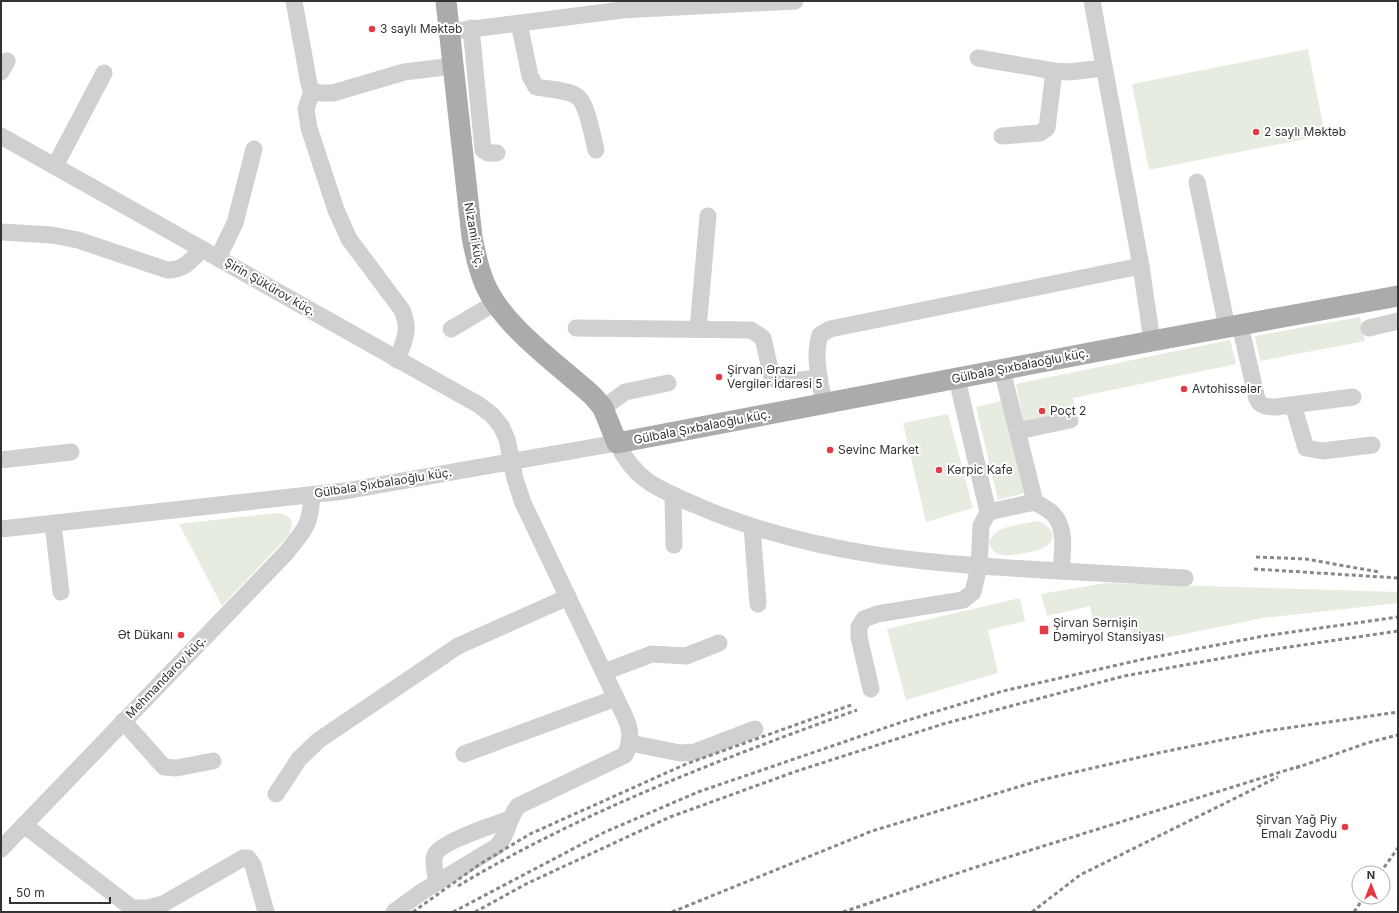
<svg xmlns="http://www.w3.org/2000/svg" width="1399" height="913" font-family="Inter,sans-serif">
  <style>
    .green { fill: #e6ecdf }
    .lines { fill: none; stroke-linecap: round; stroke-linejoin: round }
    .minor { stroke: #d0d0d0; stroke-width: 17 }
    .major { stroke: #ababab; stroke-width: 21 }
    .rail { stroke: #888; stroke-width: 3; stroke-dasharray: 4 3; stroke-linecap: butt }
    .poi-dot { fill: #e63946; stroke: #fff; stroke-width: 1.5 }
    .labels { text-anchor: middle; stroke-width: 4; stroke-linejoin: round; paint-order: stroke }
    .poi-label { font-size: 12px; fill: #333; stroke: #fff; text-anchor: start }
    .street-label { font-size: 12px; fill: #333; stroke: #fff }
  </style>
  <rect width="100%" height="100%" fill="#fff"/>
  <g class="green">
    <polygon points="1308,49 1325,135 1149,170 1132,84"/>
    <polygon points="1360,317 1365,341 1260,361 1255,336"/>
    <polygon points="1230,340 1236,364 1073,398 1076,412 1024,424 1016,384"/>
    <polygon points="1002,401 1024,493 998,500 976,407"/>
    <polygon points="948,414 973,508 926,522 903,423"/>
    <path d="M275,513C292,515 295,520 289,535L222,606L179,524Z"/>
    <path d="M1037,521C1052,525 1060,540 1043,548C1037,552 1007,557 1001,555C994,554 991,548 989,542C996,524 1021,525 1037,521Z"/>
    <polygon points="1106,583 1398,592 1398,603 1263,618 1136,644 1129,623 1095,631 1090,606 1047,616 1041,594"/>
    <polygon points="1020,598 1025,621 988,630 998,673 906,700 887,629"/>
  </g>
  <g class="lines">
    <g class="minor">
      <polyline points="294,1 309,84 312,91 321,93 333,93 404,72 453,66"/>
      <polyline points="1092,1 1141,266 1152,341"/>
      <path d="M519,23L530,76L536,87C546,89 570,90 578,97C587,104 593,138 596,150"/>
      <polyline points="471,28 483,150 488,153 497,153"/>
      <polyline points="449,32 622,10 795,1"/>
      <polyline points="978,58 1054,71 1069,72 1104,68"/>
      <polyline points="1,72 7,61"/>
      <path d="M312,91L306,109L309,128L336,210L349,239L402,310C411,331 404,340 397,360"/>
      <path d="M1,136L479,405L492,415L501,426L507,439L515,479L523,503L616,698C626,720 636,731 625,755L518,806C508,818 508,836 496,847L423,891L394,912"/>
      <polyline points="1002,136 1040,133 1047,128 1054,71"/>
      <polyline points="55,166 104,73"/>
      <polyline points="1197,182 1227,327"/>
      <path d="M1,232L52,235L78,240L167,270C185,270 190,261 202,249"/>
      <polyline points="218,258 235,223 254,149"/>
      <path d="M1240,325L1257,399C1261,407 1268,407 1276,407L1353,397"/>
      <polyline points="576,328 751,330 763,338 772,378 781,382 819,378"/>
      <polyline points="1369,328 1398,321"/>
      <polyline points="451,329 495,303"/>
      <polyline points="698,329 708,216"/>
      <path d="M824,403C820,381 813,357 820,335L830,329L1141,266"/>
      <polyline points="1293,405 1306,448 1323,451 1372,445"/>
      <polyline points="603,408 625,392 668,383"/>
      <polyline points="1018,431 1070,420"/>
      <polyline points="1,460 71,452"/>
      <polyline points="673,495 674,545"/>
      <polyline points="988,512 1035,502"/>
      <polyline points="53,524 61,592"/>
      <polyline points="752,527 758,604"/>
      <path d="M1,529L345,491L617,443C636,483 662,490 700,507C818,557 935,564 1061,571C1062,553 1067,530 1054,515C1050,510 1041,506 1035,502L1002,370"/>
      <polyline points="1061,571 1185,578"/>
      <polyline points="604,672 652,654 686,656 719,643"/>
      <polyline points="871,689 859,637 859,627 864,619 877,614 963,600 973,592 979,567 981,526 988,512 957,379"/>
      <polyline points="123,721 164,767 176,768 213,761"/>
      <polyline points="630,743 680,753 695,752 755,729"/>
      <polyline points="464,754 616,698"/>
      <polyline points="276,794 299,759 319,740 458,646 568,597"/>
      <polyline points="24,825 132,908 147,908 163,904 243,858 248,858 253,865 266,912"/>
      <path d="M1,849L286,553C305,529 310,527 312,495"/>
      <path d="M437,882C436,874 432,863 435,855C440,842 496,824 510,819"/>
    </g>
    <path class="major" d="M446,1L472,237C475,253 478,267 484,282C501,325 559,365 593,396L603,408L617,443L1152,341L1398,296"/>
    <g class="rail">
      <polyline points="1256,557 1306,559 1379,572"/>
      <polyline points="1254,569 1398,578"/>
      <polyline points="1296,768 1367,743 1398,735"/>
      <polyline points="1380,873 1398,848"/>
      <path d="M458,886C583,811 721,759 857,710"/>
      <polyline points="413,912 480,864 530,834 686,764 854,704"/>
      <polyline points="453,912 605,832 698,792 902,722 1003,691 1144,659 1264,636 1398,617"/>
      <polyline points="475,912 526,884 670,817 797,771 943,724 1124,676 1262,651 1398,631"/>
      <polyline points="672,912 872,831 1041,780 1158,753 1266,731 1398,712"/>
      <polyline points="843,912 970,869 1300,766"/>
      <polyline points="1032,912 1080,875 1278,777"/>
      <polyline points="1354,912 1364,897"/>
    </g>
  </g>
  <g class="poi-dot">
    <circle cx="372" cy="29" r="4"/>
    <circle cx="1256" cy="132" r="4"/>
    <circle cx="719" cy="377" r="4"/>
    <circle cx="1184" cy="389" r="4"/>
    <circle cx="1042" cy="411" r="4"/>
    <circle cx="830" cy="450" r="4"/>
    <circle cx="939" cy="470" r="4"/>
    <rect x="1039" y="625" width="10" height="10" rx="2"/>
    <circle cx="181" cy="635" r="4"/>
    <circle cx="1345" cy="827" r="4"/>
  </g>
  <g class="labels">
    <g class="poi-label">
      <text x="380" y="33">3 saylı Məktəb</text>
      <text x="1264" y="136">2 saylı Məktəb</text>
      <text x="727" y="374">Şirvan Ərazi<tspan x="727" dy="14">Vergilər İdarəsi 5</tspan></text>
      <text x="1192" y="393">Avtohissələr</text>
      <text x="1050" y="415">Poçt 2</text>
      <text x="838" y="454">Sevinc Market</text>
      <text x="947" y="474">Kərpic Kafe</text>
      <text x="1053" y="627">Şirvan Sərnişin<tspan x="1053" dy="14">Dəmiryol Stansiyası</tspan></text>
      <text x="173" y="639" text-anchor="end">Ət Dükanı</text>
      <text x="1337" y="824" text-anchor="end">Şirvan Yağ Piy<tspan x="1337" dy="14">Emalı Zavodu</tspan></text>
    </g>
    <g class="street-label">
      <text transform="translate(474 235) rotate(80)" y="4">Nizami küç.</text>
      <text transform="translate(270 287) rotate(30)" y="4">Şirin Şükürov küç.</text>
      <text transform="translate(1020 366) rotate(-11)" y="4">Gülbala Şıxbalaoğlu küç.</text>
      <text transform="translate(702 427) rotate(-11)" y="4">Gülbala Şıxbalaoğlu küç.</text>
      <text transform="translate(383 483) rotate(-9)" y="4">Gülbala Şıxbalaoğlu küç.</text>
      <text transform="translate(166 677) rotate(-46)" y="4">Mehmandarov küç.</text>
    </g>
  </g>
  <rect width="1399" height="913" fill="none" stroke="#333333" stroke-width="4"/>
  <g transform="translate(1371 885)"><circle r="19" fill="#ffffff" stroke="#adadad"/>
  <path d="M0-3L7 15L0 10L-7 15Z" fill="#e63946"/>
  <text y="-6" font-size="11" font-weight="bold" text-anchor="middle" fill="#333333">N</text>
  </g>
  <path d="M10 897v6h100v-6" fill="none" stroke="#333333" stroke-width="2"/>
  <text x="16" y="897" font-size="12" fill="#333333" stroke="#ffffff" stroke-width="3" paint-order="stroke">50 m</text>
</svg>
